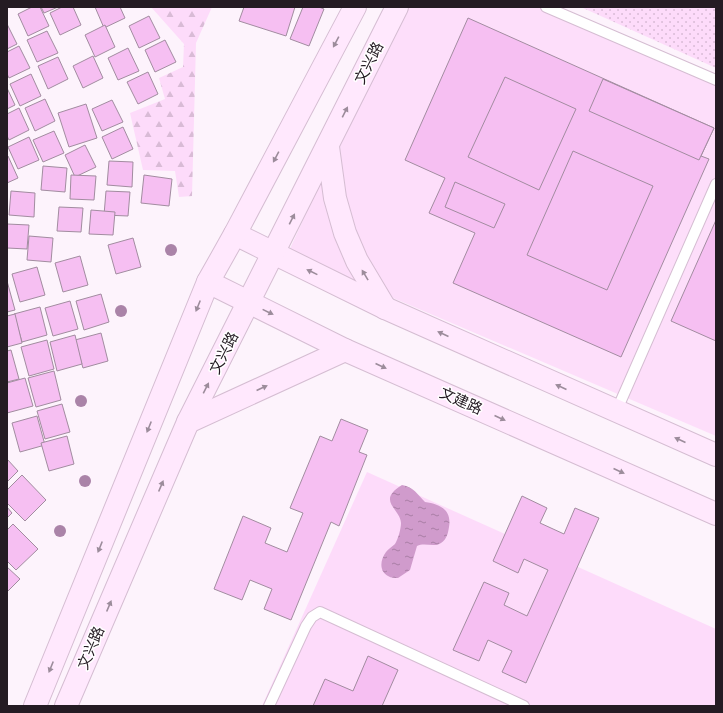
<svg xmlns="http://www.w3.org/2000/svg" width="723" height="713" font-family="'Space Grotesk','Noto Sans SC',sans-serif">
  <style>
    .built { fill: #fddefa }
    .grass { fill: #fddbfa }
    .forest { fill: url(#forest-firs) }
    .park { fill: url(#park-dots) }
    .water { fill: url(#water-ripples) }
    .building { fill: #f6bff2; stroke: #a28ca0 }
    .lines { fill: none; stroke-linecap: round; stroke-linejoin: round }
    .lane-casing { stroke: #d5bdd2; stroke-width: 12 }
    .secondary-casing { stroke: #d5bdd2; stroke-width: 24 }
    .lane { stroke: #fff; stroke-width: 10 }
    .secondary { stroke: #ffe8fd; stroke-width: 22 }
    .tree { fill: #aa83a8 }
    .oneway { fill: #9c8c9b }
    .labels { text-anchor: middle; stroke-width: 3; stroke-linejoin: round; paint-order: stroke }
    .street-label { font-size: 15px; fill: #241b23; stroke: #fff }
  </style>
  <defs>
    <pattern id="forest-firs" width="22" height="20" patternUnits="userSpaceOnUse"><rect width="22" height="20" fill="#fddbfa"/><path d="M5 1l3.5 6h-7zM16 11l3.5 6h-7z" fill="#d9bbd6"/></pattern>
    <pattern id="park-dots" width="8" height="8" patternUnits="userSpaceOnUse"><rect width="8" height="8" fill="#fddbfa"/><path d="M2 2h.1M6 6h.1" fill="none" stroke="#d9bbd6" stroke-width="1.8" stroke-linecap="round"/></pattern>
    <pattern id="water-ripples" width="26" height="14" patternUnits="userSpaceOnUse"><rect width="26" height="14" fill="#d09bcc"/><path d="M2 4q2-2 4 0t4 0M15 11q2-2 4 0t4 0" fill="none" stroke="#a97ea5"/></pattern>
  </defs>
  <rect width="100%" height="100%" fill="#fdf3fc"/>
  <polygon class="built" points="400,7 546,7 716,80 716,436 288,253"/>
  <polygon class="grass" points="367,472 716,629 716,706 262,706"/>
  <polygon class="forest" points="151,7 212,7 196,43 192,196 179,197 175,171 143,170 130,113 165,99 159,78 183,67 184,44"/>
  <polygon class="park" points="584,7 716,7 716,68 583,8"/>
  <path class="water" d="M402,485C414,487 417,494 425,502C440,504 452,510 449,527C448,533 447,539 441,543C434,548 425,542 417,546L410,570L398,578C395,578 391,578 388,576C379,571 380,560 386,552C388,549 392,547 395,544C398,539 401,529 401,523C400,508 376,501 402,485Z"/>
  <g class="building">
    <polygon points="32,7 40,7 49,26 28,36 18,14"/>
    <polygon points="41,7 58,7 44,13"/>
    <polygon points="62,7 73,7 81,25 60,35 50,13"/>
    <polygon points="95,7 120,7 125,18 104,28"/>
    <polygon points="244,7 295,7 286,36 239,21"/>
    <polygon points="303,7 319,7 324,9 309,46 290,39"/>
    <polygon points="149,16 160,38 139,48 129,26"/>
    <polygon points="468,18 714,128 701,156 709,159 621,357 453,283 475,233 429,213 445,178 405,160"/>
    <polygon points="7,24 17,44 7,49"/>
    <polygon points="105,25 115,47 95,57 85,35"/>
    <polygon points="47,31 58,53 37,62 27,40"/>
    <polygon points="165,40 176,62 155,72 145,50"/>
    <polygon points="19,46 30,68 9,78 7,74 7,52"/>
    <polygon points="128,48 139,71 118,80 108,58"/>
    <polygon points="93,56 103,78 83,88 73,66"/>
    <polygon points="58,57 68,79 48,89 38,66"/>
    <polygon points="148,72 158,94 138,104 127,82"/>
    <polygon points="31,74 41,96 20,106 10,84"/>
    <polygon points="505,77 576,109 539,190 468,157"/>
    <polygon points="603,79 714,128 699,160 589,111"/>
    <polygon points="7,88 15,105 7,109"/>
    <polygon points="45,99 55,121 35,131 25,108"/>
    <polygon points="112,100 123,122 102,131 92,109"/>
    <polygon points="86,104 97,138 69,147 58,113"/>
    <polygon points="19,108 29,130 9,140 7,136 7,114"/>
    <polygon points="123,127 133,149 112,159 102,137"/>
    <polygon points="54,131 64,153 43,162 33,140"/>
    <polygon points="29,137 39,160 18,169 8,147"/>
    <polygon points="85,145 96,167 75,177 65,155"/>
    <polygon points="573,151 653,186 607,290 527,255"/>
    <polygon points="8,156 18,178 7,183 7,157"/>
    <polygon points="109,161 133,162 132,187 107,185"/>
    <polygon points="43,166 67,168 65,192 41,190"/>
    <polygon points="71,175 96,176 94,200 70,199"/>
    <polygon points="144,175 172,179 169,206 141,203"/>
    <polygon points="455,182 505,204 494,228 445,207"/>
    <polygon points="11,191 35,193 34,217 9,215"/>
    <polygon points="106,191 130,192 128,216 104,215"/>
    <polygon points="59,207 83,208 81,232 57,231"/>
    <polygon points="91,210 115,212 113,235 89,234"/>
    <polygon points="716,220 716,341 671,321"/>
    <polygon points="7,224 29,225 27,249 7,248"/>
    <polygon points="29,236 53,238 51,262 27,260"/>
    <polygon points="133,238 141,267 116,274 108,245"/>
    <polygon points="80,256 88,285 63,292 55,263"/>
    <polygon points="37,267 45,295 20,302 12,274"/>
    <polygon points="7,281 15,310 7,312"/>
    <polygon points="101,294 109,322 84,330 76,301"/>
    <polygon points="70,301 78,329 53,336 45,308"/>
    <polygon points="40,307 47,335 22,342 14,314"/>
    <polygon points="15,314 22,343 7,347 7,316"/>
    <polygon points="101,333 108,361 83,368 75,340"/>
    <polygon points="75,335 82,364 57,371 50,342"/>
    <polygon points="47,340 54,369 29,376 21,347"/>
    <polygon points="11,350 19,379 7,382 7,351"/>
    <polygon points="54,371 61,400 36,407 28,378"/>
    <polygon points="25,378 33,406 7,413 7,383"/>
    <polygon points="62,404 70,432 45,439 37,411"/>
    <polygon points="37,416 45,445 20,452 12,423"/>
    <polygon points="341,419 368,430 359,452 367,455 339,526 331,522 291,620 264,609 272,589 250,580 242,600 214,589 243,516 271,528 265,543 287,552 303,513 290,508 320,436 332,441"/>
    <polygon points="67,436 74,464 49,471 41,443"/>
    <polygon points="7,459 18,471 7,482"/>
    <polygon points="22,475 46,500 25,521 7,503 7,490"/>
    <polygon points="522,496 547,508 540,523 564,534 575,508 599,518 526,683 502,672 512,651 488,640 479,661 453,650 484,582 509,593 504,605 527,616 548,570 524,559 518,573 493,561"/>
    <polygon points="7,507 12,513 7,518"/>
    <polygon points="13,524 38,549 16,570 7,561 7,530"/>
    <polygon points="7,567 20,579 7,592"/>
    <polygon points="368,656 398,670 382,706 313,706 325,679 353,691"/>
  </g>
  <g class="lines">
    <g class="lane-casing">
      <g id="lane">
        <polyline points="546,7 716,80"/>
        <polyline points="616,412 716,184"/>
        <polyline points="269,706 306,626 312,617 320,612 524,706"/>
      </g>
    </g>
    <g class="secondary-casing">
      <g id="secondary">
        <polyline points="328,147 335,198 345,233 357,261 385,308"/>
        <polyline points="235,234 385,308 716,455"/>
        <polyline points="208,282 345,350 716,514"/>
        <polyline points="188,422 345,350"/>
        <polyline points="35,706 208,282 235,234 355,7"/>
        <polyline points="66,706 188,422 397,7"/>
      </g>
    </g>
    <use href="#lane" class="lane"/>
    <use href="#secondary" class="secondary"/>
  </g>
  <g class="tree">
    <circle cx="171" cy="250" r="6"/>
    <circle cx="121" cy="311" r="6"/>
    <circle cx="81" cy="401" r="6"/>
    <circle cx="85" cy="481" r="6"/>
    <circle cx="60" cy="531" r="6"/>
  </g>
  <defs><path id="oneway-solid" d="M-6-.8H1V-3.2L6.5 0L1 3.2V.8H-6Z"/></defs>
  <g class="oneway">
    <use href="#oneway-solid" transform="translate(336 42) rotate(118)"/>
    <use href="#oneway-solid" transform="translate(345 112) rotate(-63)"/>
    <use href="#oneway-solid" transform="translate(276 157) rotate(118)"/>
    <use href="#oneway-solid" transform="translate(292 219) rotate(-63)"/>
    <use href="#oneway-solid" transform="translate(312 272) rotate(-154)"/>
    <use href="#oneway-solid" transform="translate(365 275) rotate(-121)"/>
    <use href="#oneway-solid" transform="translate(198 306) rotate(112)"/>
    <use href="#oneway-solid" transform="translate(268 312) rotate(26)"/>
    <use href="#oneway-solid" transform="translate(443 334) rotate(-156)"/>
    <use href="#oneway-solid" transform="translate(381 366) rotate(24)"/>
    <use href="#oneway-solid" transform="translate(561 387) rotate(-156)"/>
    <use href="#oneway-solid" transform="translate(206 388) rotate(-63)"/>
    <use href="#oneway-solid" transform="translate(262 388) rotate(-25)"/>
    <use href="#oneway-solid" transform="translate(500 418) rotate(24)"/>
    <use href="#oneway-solid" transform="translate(149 427) rotate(112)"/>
    <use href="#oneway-solid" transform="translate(680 440) rotate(-156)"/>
    <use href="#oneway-solid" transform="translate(619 471) rotate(24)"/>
    <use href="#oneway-solid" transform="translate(161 486) rotate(-67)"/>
    <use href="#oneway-solid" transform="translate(100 547) rotate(112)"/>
    <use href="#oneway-solid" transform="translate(109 606) rotate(-67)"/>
    <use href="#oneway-solid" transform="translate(51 667) rotate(112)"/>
  </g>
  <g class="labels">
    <g class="street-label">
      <text transform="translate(369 63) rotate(-63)" y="5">文兴路</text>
      <text transform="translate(224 353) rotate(-63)" y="5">文兴路</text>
      <text transform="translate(461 401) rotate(24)" y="5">文建路</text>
      <text transform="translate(91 648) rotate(-67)" y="5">文兴路</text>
    </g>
  </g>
  <rect width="723" height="713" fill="none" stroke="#241b23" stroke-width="16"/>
</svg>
